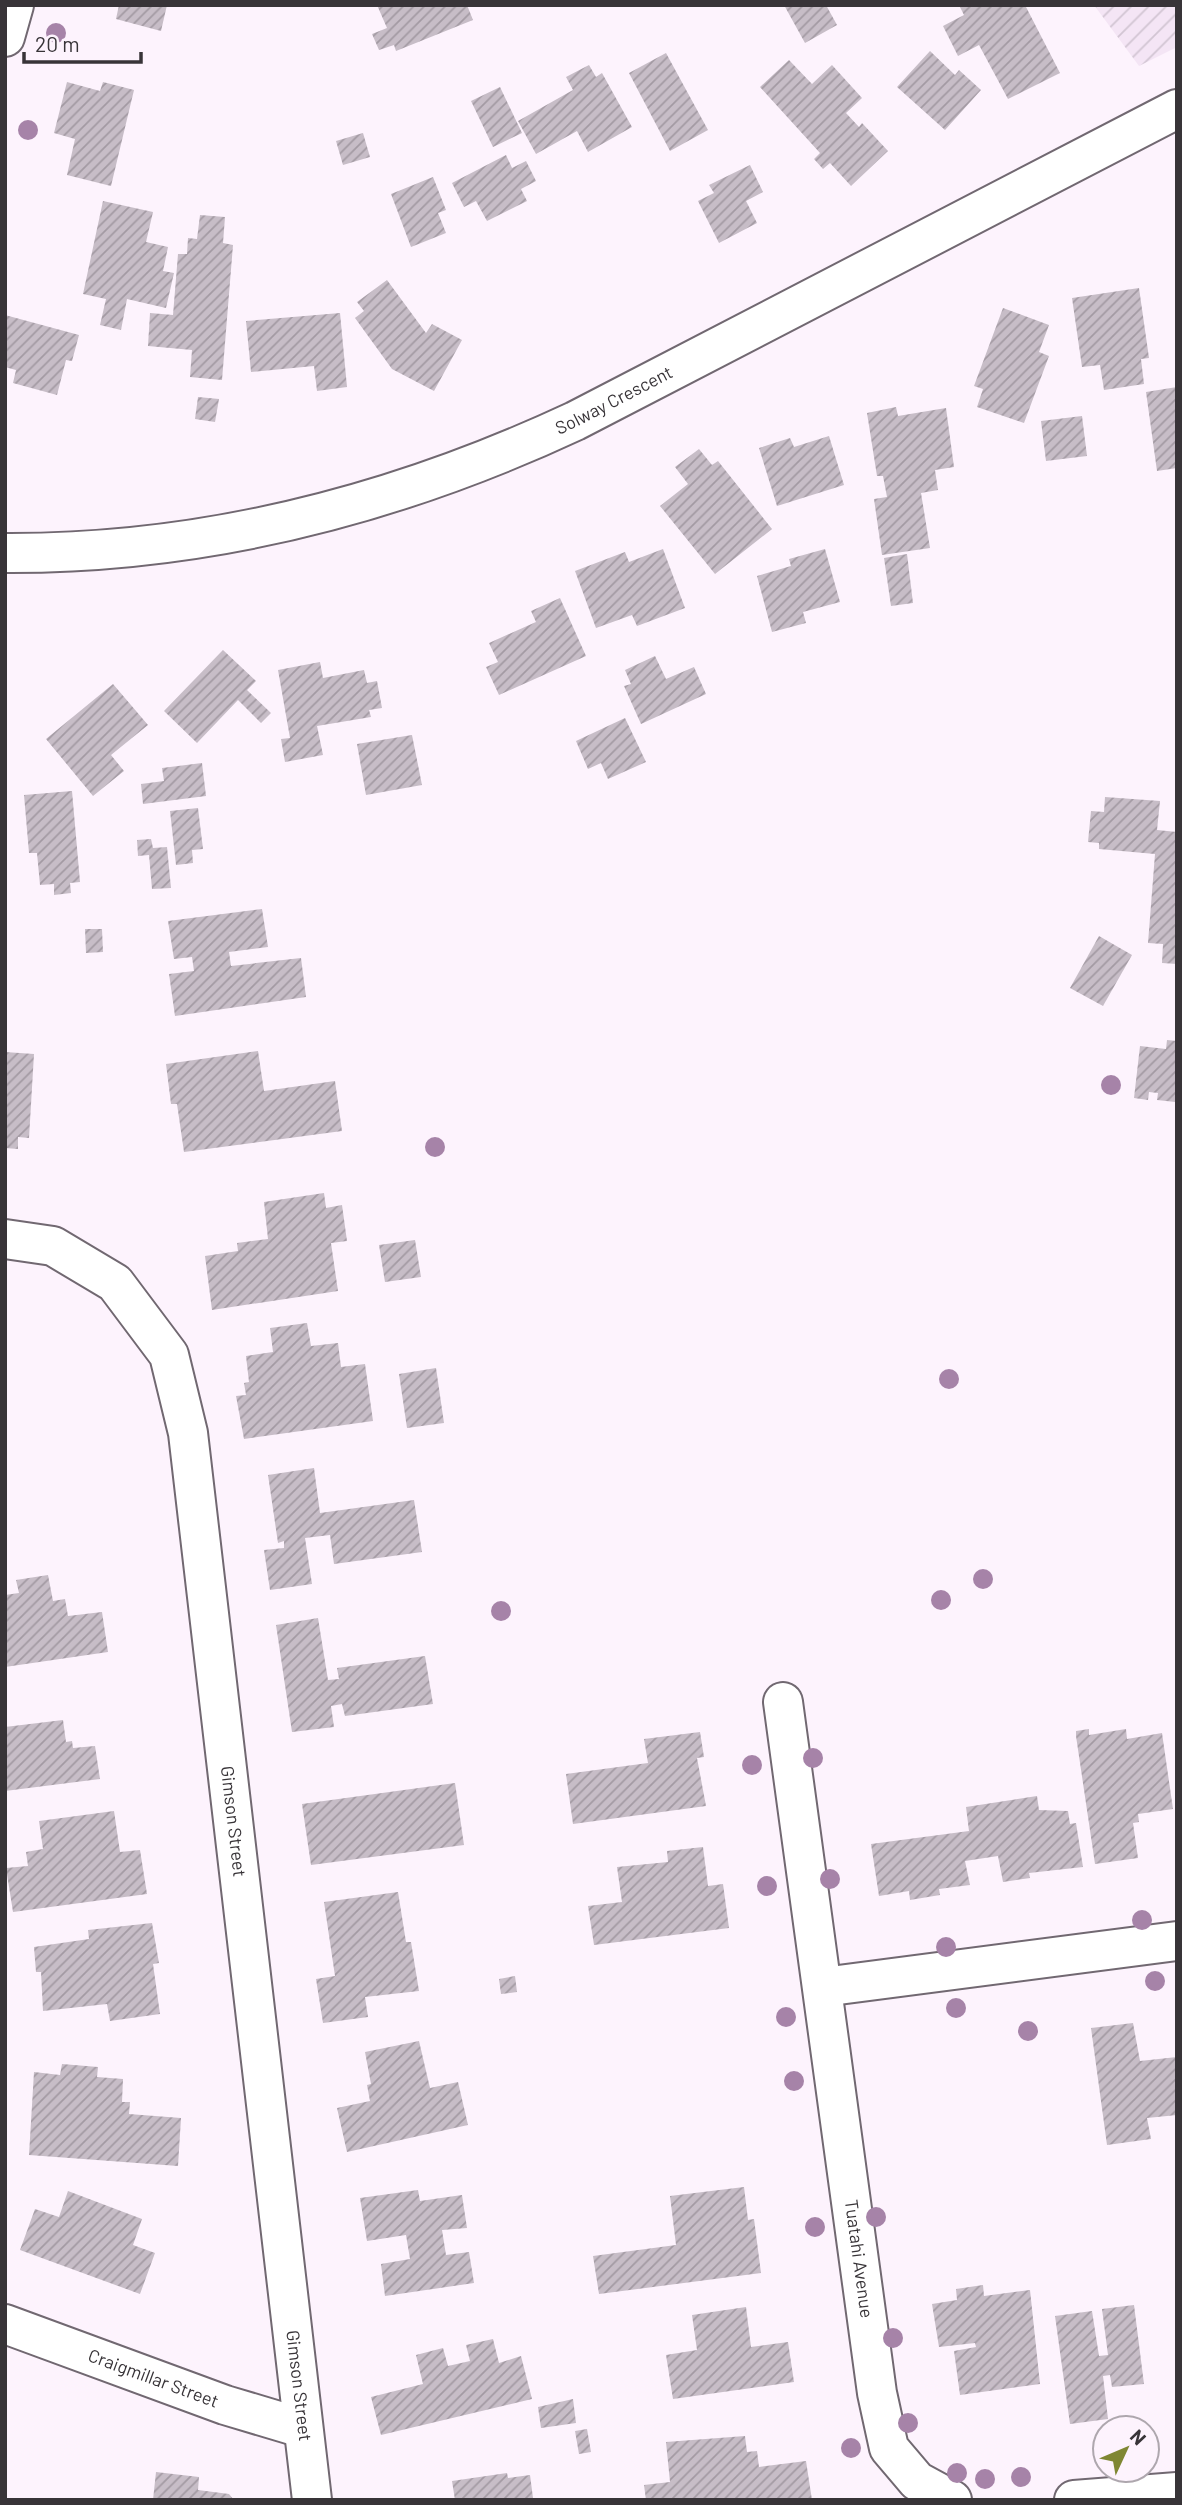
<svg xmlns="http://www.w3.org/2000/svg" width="1182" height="2505" font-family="Barlow,sans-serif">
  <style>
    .industrial { fill: url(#industrial-furrows) }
    .building { fill: url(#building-hatch) }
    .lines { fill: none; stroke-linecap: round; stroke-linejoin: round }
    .minor-casing { stroke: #716871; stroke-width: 42 }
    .minor { stroke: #fff; stroke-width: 38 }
    .tree { fill: #a683a8 }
    .labels { text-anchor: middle; stroke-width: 5; stroke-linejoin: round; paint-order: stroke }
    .street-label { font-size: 18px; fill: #383438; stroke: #fdf3fd }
  </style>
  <defs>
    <pattern id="industrial-furrows" width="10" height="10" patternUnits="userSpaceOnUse" patternTransform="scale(1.75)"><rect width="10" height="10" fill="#f4e5f5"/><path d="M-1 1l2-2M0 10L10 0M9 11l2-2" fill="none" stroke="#d2c5d3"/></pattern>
    <pattern id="building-hatch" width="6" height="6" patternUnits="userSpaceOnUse" patternTransform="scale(1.75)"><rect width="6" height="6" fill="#c7bdc7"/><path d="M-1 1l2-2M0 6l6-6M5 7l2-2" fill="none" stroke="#a39aa3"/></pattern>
  </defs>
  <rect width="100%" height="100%" fill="#fdf3fd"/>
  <polygon class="industrial" points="1094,5 1177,5 1177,47 1139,66"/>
  <g class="building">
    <polygon points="119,5 167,5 161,31 116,19"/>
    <polygon points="377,5 467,5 473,20 396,51 394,45 379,50 372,34 387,28"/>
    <polygon points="784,5 826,5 837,25 805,43"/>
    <polygon points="959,5 1025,5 1060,73 1008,99 979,45 958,56 943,26 964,15"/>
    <polygon points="930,51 955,75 959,70 981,90 945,130 897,87"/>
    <polygon points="666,53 708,130 670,151 629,73"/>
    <polygon points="789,60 812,84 832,65 862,98 846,113 859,127 862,123 888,151 851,186 830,163 823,169 814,159 820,153 760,87"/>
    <polygon points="589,65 596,77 602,73 632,127 588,152 577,131 536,154 518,121 573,90 566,77"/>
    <polygon points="67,82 100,91 103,82 134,90 111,186 67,175 75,139 54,133"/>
    <polygon points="500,87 522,133 493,147 471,101"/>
    <polygon points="363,133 370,157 343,165 336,141"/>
    <polygon points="506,155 512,168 526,161 536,181 521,189 527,201 487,221 476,201 464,207 452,183"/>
    <polygon points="750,165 763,192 746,201 757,223 719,243 698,201 714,193 709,185"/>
    <polygon points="433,177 446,210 438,213 446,233 411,247 391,194"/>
    <polygon points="103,201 153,212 146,242 168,247 163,271 174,273 166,308 127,299 121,330 100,325 106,299 83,294"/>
    <polygon points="200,215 225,217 223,243 233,245 222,380 190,377 192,350 148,346 150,313 173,315 178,254 187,254 188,238 197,239"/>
    <polygon points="387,280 426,333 432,324 462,340 434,391 392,369 355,318 364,311 357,302"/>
    <polygon points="1139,288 1149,358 1141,359 1144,384 1104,390 1100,365 1082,367 1072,298"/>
    <polygon points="1003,308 1049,325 1039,352 1049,356 1024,423 977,407 983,389 974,386"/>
    <polygon points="340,313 347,387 317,391 314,366 251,372 246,321"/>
    <polygon points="5,315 79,335 72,361 66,360 57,395 13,383 16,370 5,367"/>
    <polygon points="1177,387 1177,468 1157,471 1146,392"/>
    <polygon points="198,397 219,399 215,422 195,419"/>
    <polygon points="896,407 898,416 946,408 954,467 935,470 938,490 921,493 930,548 882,555 874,499 887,497 883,476 877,476 867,413"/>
    <polygon points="1082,416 1087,456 1046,461 1041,421"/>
    <polygon points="829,436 844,485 777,506 759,448 790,438 794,447"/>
    <polygon points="699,449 712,465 718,461 772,529 715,574 660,506 688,484 675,467"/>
    <polygon points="663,549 685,608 637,626 632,615 596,628 575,571 625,552 629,562"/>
    <polygon points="825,549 840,602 803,612 806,623 772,632 757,576 791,566 789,559"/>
    <polygon points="907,554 913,603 891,606 884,558"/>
    <polygon points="560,598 586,656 499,695 486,667 498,662 489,643 536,622 531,611"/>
    <polygon points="223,650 256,681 247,690 271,713 261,723 238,700 197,743 164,711"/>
    <polygon points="655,656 666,679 694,667 706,694 641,724 624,686 631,684 625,670"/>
    <polygon points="320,662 323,678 364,670 367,683 377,681 382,708 369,710 371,717 317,726 323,755 285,762 281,739 290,738 278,670"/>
    <polygon points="113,684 148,725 111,755 124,771 93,796 46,739"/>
    <polygon points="625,718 646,762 608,779 601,763 588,769 576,741"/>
    <polygon points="412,735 422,785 366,795 357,744"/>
    <polygon points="202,763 206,796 143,804 141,784 164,781 162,768"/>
    <polygon points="72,791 80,882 70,883 71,893 54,895 54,884 40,885 37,853 29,853 24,795"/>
    <polygon points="1105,797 1160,801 1157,830 1177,832 1177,964 1162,963 1163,944 1148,943 1155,854 1099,849 1099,843 1088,842 1091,811 1104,812"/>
    <polygon points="198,808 203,849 192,850 193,863 176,865 170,811"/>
    <polygon points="151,839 153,848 167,847 171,888 152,889 149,855 138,856 137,840"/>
    <polygon points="262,909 268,947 229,952 231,966 301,958 306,997 175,1016 169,974 194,971 192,957 174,959 168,921"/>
    <polygon points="85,929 102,929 103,952 86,953"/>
    <polygon points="1099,936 1132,955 1103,1006 1070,988"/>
    <polygon points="1167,1040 1177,1041 1175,1102 1157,1100 1158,1093 1149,1092 1148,1100 1134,1098 1140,1046 1166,1049"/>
    <polygon points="258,1051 264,1091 335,1081 342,1131 184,1152 177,1104 171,1104 166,1064"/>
    <polygon points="5,1052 34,1054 29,1138 18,1137 18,1149 5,1148"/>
    <polygon points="324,1193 326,1208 342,1205 347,1241 331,1243 338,1291 212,1310 205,1256 238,1251 237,1243 268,1239 264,1202"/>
    <polygon points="415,1240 421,1277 385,1282 379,1245"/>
    <polygon points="307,1323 311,1346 338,1343 341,1367 365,1364 373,1421 244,1439 236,1396 246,1395 244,1383 249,1382 246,1356 273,1352 270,1328"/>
    <polygon points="436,1368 444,1423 407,1428 399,1374"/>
    <polygon points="314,1468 320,1513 414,1500 422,1552 334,1564 330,1535 305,1538 312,1584 270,1590 264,1550 284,1548 284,1541 278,1543 268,1475"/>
    <polygon points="48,1575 53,1601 65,1599 68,1616 102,1612 108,1652 5,1667 5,1595 19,1593 16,1580"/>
    <polygon points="318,1618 328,1680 339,1679 337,1668 425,1656 433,1704 345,1716 342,1704 331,1706 334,1727 292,1732 276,1625"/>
    <polygon points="63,1720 66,1742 72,1741 73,1748 95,1746 100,1779 5,1791 5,1727"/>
    <polygon points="1089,1729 1089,1735 1126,1729 1127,1739 1162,1733 1173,1809 1138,1814 1139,1822 1133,1823 1138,1858 1095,1864 1076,1736 1076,1731"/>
    <polygon points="700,1732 704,1757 697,1758 706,1806 573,1824 566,1774 648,1763 644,1739"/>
    <polygon points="455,1783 464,1845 311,1865 302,1804"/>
    <polygon points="1037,1796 1039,1810 1068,1811 1070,1824 1076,1823 1083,1867 1029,1873 1030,1878 1003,1882 998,1856 965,1861 970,1885 939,1889 940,1895 910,1900 909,1891 879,1896 871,1844 969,1831 966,1807"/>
    <polygon points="114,1811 120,1852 140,1850 147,1894 13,1912 6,1868 28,1866 26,1852 43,1849 39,1821"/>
    <polygon points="703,1847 708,1886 723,1884 729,1928 594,1945 588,1906 622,1902 617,1867 668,1862 667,1851"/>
    <polygon points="398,1892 406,1942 411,1942 419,1991 365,1997 368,2017 323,2023 316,1979 335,1976 324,1902"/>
    <polygon points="152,1923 159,1963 153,1964 160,2014 110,2021 107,2004 43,2011 41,1972 36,1972 34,1947 89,1939 88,1930"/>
    <polygon points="515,1976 517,1992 501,1994 499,1979"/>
    <polygon points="1133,2023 1140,2061 1177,2057 1177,2115 1147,2118 1151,2139 1107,2145 1091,2028"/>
    <polygon points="419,2041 430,2088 458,2082 468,2125 347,2152 337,2108 370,2101 367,2085 371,2084 365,2052"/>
    <polygon points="62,2064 98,2067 97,2077 123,2079 122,2102 130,2102 129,2114 181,2118 178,2166 29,2155 34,2072 60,2075"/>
    <polygon points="744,2187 748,2220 754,2219 761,2273 599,2294 593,2256 676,2245 670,2196"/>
    <polygon points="418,2190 420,2201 462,2195 467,2228 442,2230 446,2255 469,2252 474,2283 385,2296 381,2264 410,2259 406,2235 367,2241 360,2198"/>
    <polygon points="68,2191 142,2219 133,2245 155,2253 140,2294 20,2250 35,2209 59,2217"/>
    <polygon points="983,2285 984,2296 1030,2290 1040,2384 960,2395 954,2351 976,2347 975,2343 939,2347 932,2304 957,2300 956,2289"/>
    <polygon points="1134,2305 1144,2384 1112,2387 1110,2375 1103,2376 1108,2419 1070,2424 1055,2316 1092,2311 1099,2356 1108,2355 1102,2309"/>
    <polygon points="746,2307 751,2347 788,2342 794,2382 673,2399 666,2355 697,2350 692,2315"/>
    <polygon points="493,2339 499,2363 521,2356 532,2399 381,2435 371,2397 423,2384 416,2355 443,2348 448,2366 470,2361 466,2345"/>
    <polygon points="573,2399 576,2423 541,2428 538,2407"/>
    <polygon points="587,2429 591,2452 579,2454 575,2431"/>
    <polygon points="745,2436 747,2452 757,2451 759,2467 806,2461 812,2500 646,2500 644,2485 670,2482 666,2442"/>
    <polygon points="156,2472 199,2477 198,2490 229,2494 234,2500 153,2500"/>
    <polygon points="507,2473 508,2478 530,2475 533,2498 455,2500 452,2481"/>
  </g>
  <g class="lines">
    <g class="minor-casing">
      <g id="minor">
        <polyline points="5,37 14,5"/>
        <path id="s1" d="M5,553C204,554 395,505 575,421L1177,109"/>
        <path id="s2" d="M5,1239L53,1246L115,1283L169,1355L188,1433L312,2500"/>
        <path id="s3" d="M783,1702L877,2393L889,2448L917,2481L952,2500"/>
        <polyline points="823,1987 1177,1941"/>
        <path id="s4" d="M5,2324L225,2405L302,2428"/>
        <polyline points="1074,2500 1177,2492"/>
      </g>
    </g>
    <use href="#minor" class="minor"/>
  </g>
  <g class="tree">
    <circle cx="56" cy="33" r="10"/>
    <circle cx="28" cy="130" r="10"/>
    <circle cx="1111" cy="1085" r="10"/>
    <circle cx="435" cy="1147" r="10"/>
    <circle cx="949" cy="1379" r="10"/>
    <circle cx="983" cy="1579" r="10"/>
    <circle cx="941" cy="1600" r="10"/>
    <circle cx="501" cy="1611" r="10"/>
    <circle cx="813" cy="1758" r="10"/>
    <circle cx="752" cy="1765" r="10"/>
    <circle cx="830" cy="1879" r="10"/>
    <circle cx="767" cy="1886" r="10"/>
    <circle cx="1142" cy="1920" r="10"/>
    <circle cx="946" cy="1947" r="10"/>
    <circle cx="1155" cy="1981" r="10"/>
    <circle cx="956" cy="2008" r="10"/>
    <circle cx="786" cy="2017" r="10"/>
    <circle cx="1028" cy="2031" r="10"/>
    <circle cx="794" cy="2081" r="10"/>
    <circle cx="876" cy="2217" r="10"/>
    <circle cx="815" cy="2227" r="10"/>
    <circle cx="893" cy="2338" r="10"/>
    <circle cx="908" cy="2423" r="10"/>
    <circle cx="851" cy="2448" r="10"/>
    <circle cx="957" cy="2473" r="10"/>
    <circle cx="1021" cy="2477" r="10"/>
    <circle cx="985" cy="2479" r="10"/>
  </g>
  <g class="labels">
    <g class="street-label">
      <text dy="6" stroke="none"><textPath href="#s1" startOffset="634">Solway Crescent</textPath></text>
      <text dy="6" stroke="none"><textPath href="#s2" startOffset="682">Gimson Street</textPath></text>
      <text dy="6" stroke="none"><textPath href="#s3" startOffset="562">Tuatahi Avenue</textPath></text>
      <text dy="6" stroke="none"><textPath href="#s4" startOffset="158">Craigmillar Street</textPath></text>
      <text dy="6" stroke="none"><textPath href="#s2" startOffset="1250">Gimson Street</textPath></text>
    </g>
  </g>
  <rect width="1182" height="2505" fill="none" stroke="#383438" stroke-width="14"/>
  <g transform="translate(1126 2449) rotate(46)"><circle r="33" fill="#fdf3fd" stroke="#aea7ae" stroke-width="2"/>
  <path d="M0-5L12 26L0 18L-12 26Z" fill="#7f8733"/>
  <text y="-10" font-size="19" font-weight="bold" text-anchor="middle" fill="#383438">N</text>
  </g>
  <path d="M24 52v10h117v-10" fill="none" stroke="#383438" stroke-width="3.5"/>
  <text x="35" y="52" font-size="21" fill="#383438" stroke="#fdf3fd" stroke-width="5" paint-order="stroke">20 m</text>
</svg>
